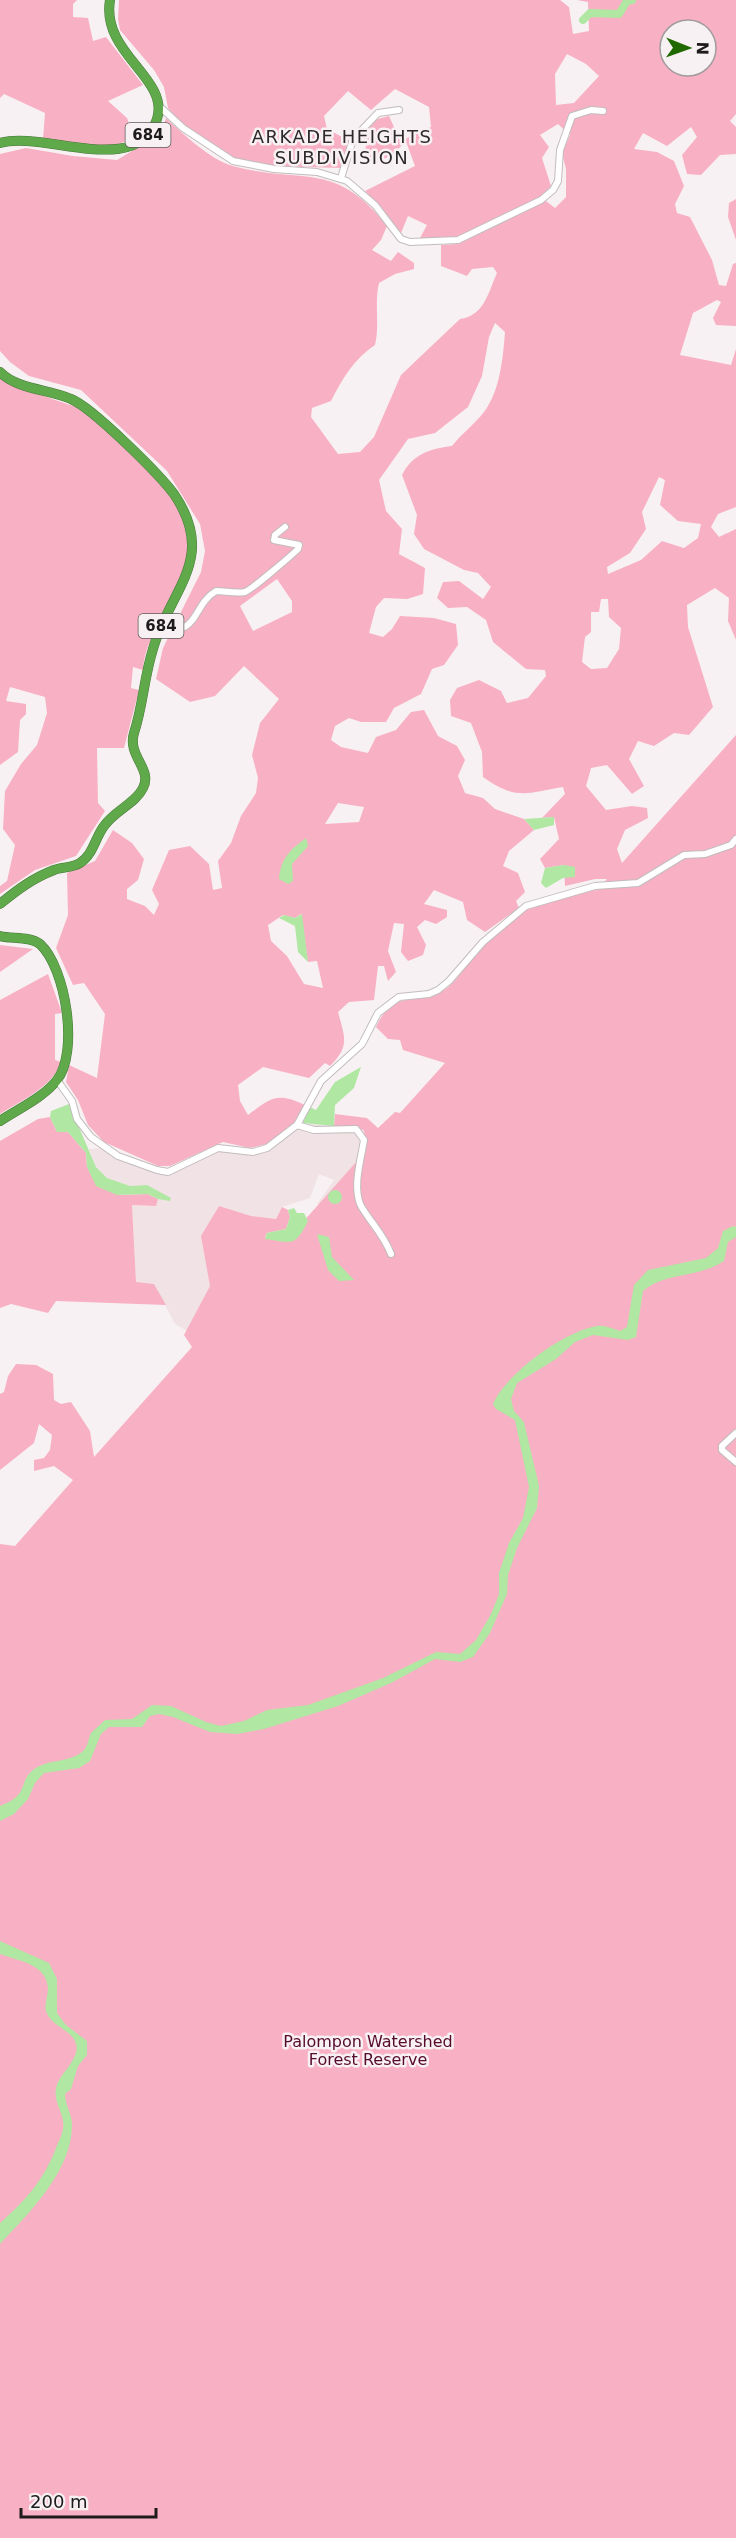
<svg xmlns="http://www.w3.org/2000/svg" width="736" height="2538" font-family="'DejaVu Sans',sans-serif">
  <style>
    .built { fill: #f1e2e5 }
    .green { fill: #f8b0c4; fill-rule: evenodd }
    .water { fill: #b0e7a2 }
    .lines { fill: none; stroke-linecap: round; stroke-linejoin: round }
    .river { stroke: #b0e7a2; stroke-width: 8 }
    .minor-casing { stroke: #c2bcbd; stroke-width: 8 }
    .highway-casing { stroke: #48773a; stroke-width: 10 }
    .minor { stroke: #fff; stroke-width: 6 }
    .highway { stroke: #5fa94b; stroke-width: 9 }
    .labels { text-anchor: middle; stroke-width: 5; stroke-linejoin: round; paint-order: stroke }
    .shield { fill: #f8f1f3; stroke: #5f5b5c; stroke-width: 1.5 }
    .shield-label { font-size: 15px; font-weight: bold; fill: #1d1b1b }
    .park-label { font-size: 16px; fill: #570b2c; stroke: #f8f1f3 }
    .neighbourhood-label { font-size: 18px; letter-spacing: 1.5px; fill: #2e292a; stroke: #f8f1f3 }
  </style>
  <rect width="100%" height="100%" fill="#f8f1f3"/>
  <polygon class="built" points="303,1123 365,1130 367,1146 362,1189 317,1234 318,1203 334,1180 319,1174 310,1198 282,1207 276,1219 251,1216 219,1206 202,1236 210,1286 187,1331 175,1324 154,1284 136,1283 132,1205 156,1206 158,1199 170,1200 147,1185 130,1186 107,1178 96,1167 89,1149 100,1148 168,1173 218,1150 268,1151"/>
  <g class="green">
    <polygon points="0,0 77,0 73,4 73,17 88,18 93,41 106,37 143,85 108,101 127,118 134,138 111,147 43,139 45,113 4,94 0,98"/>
    <path d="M119,0H560L569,7L573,34L589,31L588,2L577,0H736V114L730,121L736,127V154L720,155L701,175L687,174L682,155L697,137L691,127L667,146L643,133L634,149L657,152L674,161L684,186L675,204L677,213L690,217L712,260L719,285L726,286L733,264L736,263V326L716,325L713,318L721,302L717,300L693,313L680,355L731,365L736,349V507L718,514L711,527L719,537L736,529V640L728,621L729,598L715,588L687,605L688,627L713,707L689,735L674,733L654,746L638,741L629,759L644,786L632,794L607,765L591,768L586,786L606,810L632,806L647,808L648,818L625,830L617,849L622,863L736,735V2538H0V1544L15,1546L73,1480L54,1466L34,1471V1460L44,1458L50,1450L52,1435L39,1424L34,1443L0,1470V1394L4,1392L8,1376L16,1364L36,1365L53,1374L54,1400L61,1404L71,1402L90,1431L94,1457L192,1347L184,1335L210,1286L201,1236L219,1206L251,1216L276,1219L282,1207L288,1210L290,1217L286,1229L267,1233L265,1238L286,1241L366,1151L364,1130L334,1126L335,1114L367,1118L378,1128L395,1112L400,1113L445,1063L403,1050L400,1040L388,1039L376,1027C395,984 419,1010 447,988C462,976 471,956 485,942C513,913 557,890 598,890L607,879H595L565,886L564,865L545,868L540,859L559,839L554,817L542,818L565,794L563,787C526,793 517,801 483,777L482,752L471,723L451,716L450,700L457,688L479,680L501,691L507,703L528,698L546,676L545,670L526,669L493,642L486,620L467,607L448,608L437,598L443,582L459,581L483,599L491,587L478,573L464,570L424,549L414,534L417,515L402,475C413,454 429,449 452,446C461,434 474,425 484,412C500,391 503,358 505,332L495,323L489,337L482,376L468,407L435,433L408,439L379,480L386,511L402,529L399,554L425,568L423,594L407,599L384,598L376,607L369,633L383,637L392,629L400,616L434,618L456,624L458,645L444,665L432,669L421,694L394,708L386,722H361L349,718L335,726L331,740L341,747L368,753L376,737L396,730L411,712L424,710L438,736L457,746L465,760L458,776L465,793L483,798L495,809L524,819L534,830L509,851L503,866L518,873L525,892L516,901L519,908L485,932L467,920L463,902L434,890L424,904L447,910V917L436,924L425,920L417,927L426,945L423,955L408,961L401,952L404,924L394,923L388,951L396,972L388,981L384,966H378L374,1000L349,1002L338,1012C345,1038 350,1046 330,1066L325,1063L309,1078L263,1067L238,1085L240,1101L248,1115C272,1097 277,1092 305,1105L295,1122L267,1144L250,1148L223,1142L170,1166H158L104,1142L88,1125L78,1100L66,1082L69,1065L97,1078L105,1014L84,983L73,985L56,948L68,915L67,873L95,861L113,830L132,843L144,859L138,880L127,889V899L145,906L154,915L159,904L152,890L169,850L190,846L209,864L213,890L222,888L218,861L231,843L241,816L256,793L258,778L252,755L260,723L279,699L244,666L215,696L190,702L156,679L163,648L201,572L205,551L200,524L167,471L81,390L29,376L10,362L0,351V154L26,148L73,156L117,160L162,133L166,118C182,133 212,161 233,166C302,185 335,159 387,226L381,240L372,250L391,261L398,252L414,263V269L395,274L379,283C374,304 380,324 375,345C354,359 342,379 331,401L312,408L311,417L338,454L360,452L374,437L401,375L460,319C484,316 488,293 497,273L493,267L472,269L467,276L441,266V245L458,244L546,201L555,208L566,197V169L562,153L570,135L558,124L540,135L549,147L542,158L551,186L540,197L454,238H420L427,225L408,216L401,233L394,229L384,211L365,191L415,166L405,139L431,127L429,107L395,89L371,110L348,91L324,116L327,129L350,141L342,168L267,166L236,161L183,125L168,108L164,87L154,70L120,30L118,19ZM670,30H706V66H670ZM567,54L586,64L599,76L574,103L556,105L555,74ZM659,477L665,480L660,505L678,521L701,524L698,538L684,548L662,541L641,560L608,574L607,567L630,553L646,529L642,512ZM277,579L292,601V612L253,631L240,606ZM601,599H608L609,617L621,628L619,649L607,668L591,669L582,662L585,637L591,632V612H599ZM338,803L364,807L359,822L325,824ZM301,914L308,962L317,961L323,988L304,984L287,956L271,941L268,925L283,915L295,918Z"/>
    <polygon points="389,116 402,145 394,154 375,163 363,153 368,142 361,136 374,120"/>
    <polygon points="736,199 736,240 728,217 729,203"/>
    <path d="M0,375L23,389L76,407L90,417C125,447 181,491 190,538C192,549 185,572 181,583C169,613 145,636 143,670L133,667L131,688L139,690L124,748H97L98,803L105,811L76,856L35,870L0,894V886L7,881L15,845L3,829L5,791L21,764L37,745L47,713L45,697L10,687L6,701L26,704V714L20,720L18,752L0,765Z"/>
    <polygon points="0,945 33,949 0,972"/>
    <path d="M48,974L62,1013L55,1014V1060L61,1062C53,1087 20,1101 0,1114V1000Z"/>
    <polygon points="50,1117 57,1132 68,1132 86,1153 87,1167 117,1195 148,1194 158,1199 156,1206 132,1205 136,1282 154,1284 166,1305 56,1301 48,1313 11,1304 0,1308 0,1141 38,1119"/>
  </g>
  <g class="water">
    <polygon points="554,817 554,825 534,830 524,819"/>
    <path d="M306,838L308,846L292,864L293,881L288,884L279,879C281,858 290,850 306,838Z"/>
    <polygon points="564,865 575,867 575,877 563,878 546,888 541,883 545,868"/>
    <polygon points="302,914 308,962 298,952 295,926 279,918 284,915 295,918"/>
    <polygon points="361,1067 354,1088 335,1105 334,1126 303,1123 310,1107 316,1110 335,1082"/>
    <polygon points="69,1104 96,1167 107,1178 130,1186 147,1185 171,1198 170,1201 158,1199 148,1194 117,1195 96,1186 87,1167 86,1153 68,1132 57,1132 50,1117 51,1111"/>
    <circle cx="335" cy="1197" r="7"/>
    <path d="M294,1208L297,1213H304L308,1221C295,1247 293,1243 265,1239L267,1233L286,1229L290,1217L288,1210Z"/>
    <path d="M733,1226L736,1227V1237L728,1242L724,1261C699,1278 665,1272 643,1291L636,1337L628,1340L593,1335L575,1342L556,1359L517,1383L511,1399L514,1411L524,1422L539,1486L537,1508L517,1548L508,1575L507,1594L490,1633L473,1657L460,1662L435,1659L391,1683L338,1706L264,1729L237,1734L210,1732L173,1717L159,1714L150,1716L142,1727H109L101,1734L90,1761L79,1768L44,1773L35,1783L28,1799L14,1814L0,1821V1806C30,1795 18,1782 33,1770C48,1758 70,1764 84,1750C88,1746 88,1739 91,1733C95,1729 101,1724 105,1720L132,1719L152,1705L171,1706L206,1722L221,1726L244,1721L267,1710L308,1705L383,1678L436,1652L460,1654L476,1640L491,1614L499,1594V1573L509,1543L523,1518L529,1487L515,1420L496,1409L493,1404C506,1374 565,1330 598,1326C605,1325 613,1329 620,1331L627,1327L634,1285L648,1270L706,1258L718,1248L723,1231Z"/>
    <polygon points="317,1234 329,1237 332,1257 354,1280 339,1281 328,1270"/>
    <path d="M0,1941L49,1963L57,1979V2013L66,2025L87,2041V2055L78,2066L71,2089L65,2094C65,2105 72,2114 72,2125C72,2171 29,2213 0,2244V2223C25,2201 42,2182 55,2151C57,2144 62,2136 63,2129C66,2114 51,2101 57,2085C61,2072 80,2059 76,2044C73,2030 51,2027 46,2011C44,2004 48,1996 48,1989C47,1964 19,1961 0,1954Z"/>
  </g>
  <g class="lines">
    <polyline class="river" points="583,20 590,13 619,14 627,1 632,0"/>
    <g class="minor-casing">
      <g id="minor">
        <polyline points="159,106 183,128 233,161 274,169 317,172 347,181 375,205 401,239 410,242 458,240 541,200 553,190 558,181 560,150 572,116 591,110 603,111"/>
        <polyline points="341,178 353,139 378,113 399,110"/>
        <path d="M161,627C200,637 191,606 216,591C225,591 236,594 245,592C250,591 292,555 298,549L299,545L274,540L275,535L285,527"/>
        <polyline points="57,1080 72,1101 77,1119 91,1137 118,1156 157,1170 168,1172 218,1148 253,1152 267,1148 297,1125 321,1081 362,1044 378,1013 399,997 429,994 438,990 449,981 483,942 526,906 595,886 638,883 684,855 705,854 731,845 736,839"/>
        <path d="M297,1125L314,1130L356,1129L364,1140C361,1159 352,1188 361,1206C371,1223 384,1235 391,1254"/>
        <polyline points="736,1433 722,1446 722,1450 736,1462"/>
      </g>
    </g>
    <g class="highway-casing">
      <g id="highway">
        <path d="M0,143C43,130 137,179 157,119C170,78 101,54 110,0"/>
        <path d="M0,372C18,390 49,389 71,399C93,408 159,474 174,494C218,559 170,589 153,649C144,677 143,706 134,733C127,756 153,769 143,788C136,803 114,811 104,826C95,838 93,855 80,863C72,868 62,867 54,870C33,878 17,890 0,904"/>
        <path d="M0,936C12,939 30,936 40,944C66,968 79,1052 57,1080C44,1097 18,1109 0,1121"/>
      </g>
    </g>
    <use href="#minor" class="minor"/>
    <use href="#highway" class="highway"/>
  </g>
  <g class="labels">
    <g class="shield">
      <rect x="125.5" y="123" width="45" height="24" rx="4.5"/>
      <rect x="138.5" y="614" width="45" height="24" rx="4.5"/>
    </g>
    <g class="shield-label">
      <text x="148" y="140">684</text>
      <text x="161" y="631">684</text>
    </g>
    <g class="park-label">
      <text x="368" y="2047">Palompon Watershed<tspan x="368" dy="18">Forest Reserve</tspan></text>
    </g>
    <g class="neighbourhood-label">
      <text x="342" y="143">ARKADE HEIGHTS<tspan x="342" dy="21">SUBDIVISION</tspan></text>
    </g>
  </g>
  <g transform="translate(688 48) rotate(91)"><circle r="28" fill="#f8f1f3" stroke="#a09b9d" stroke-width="1.5"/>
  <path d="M0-4.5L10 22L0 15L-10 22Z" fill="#206800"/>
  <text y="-9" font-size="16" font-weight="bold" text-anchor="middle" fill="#1d1b1b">N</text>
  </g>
  <path d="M21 2508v9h135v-9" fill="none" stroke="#1d1b1b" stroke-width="3"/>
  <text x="30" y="2508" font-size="18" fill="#1d1b1b" stroke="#f8f1f3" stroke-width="4.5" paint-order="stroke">200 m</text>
</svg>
